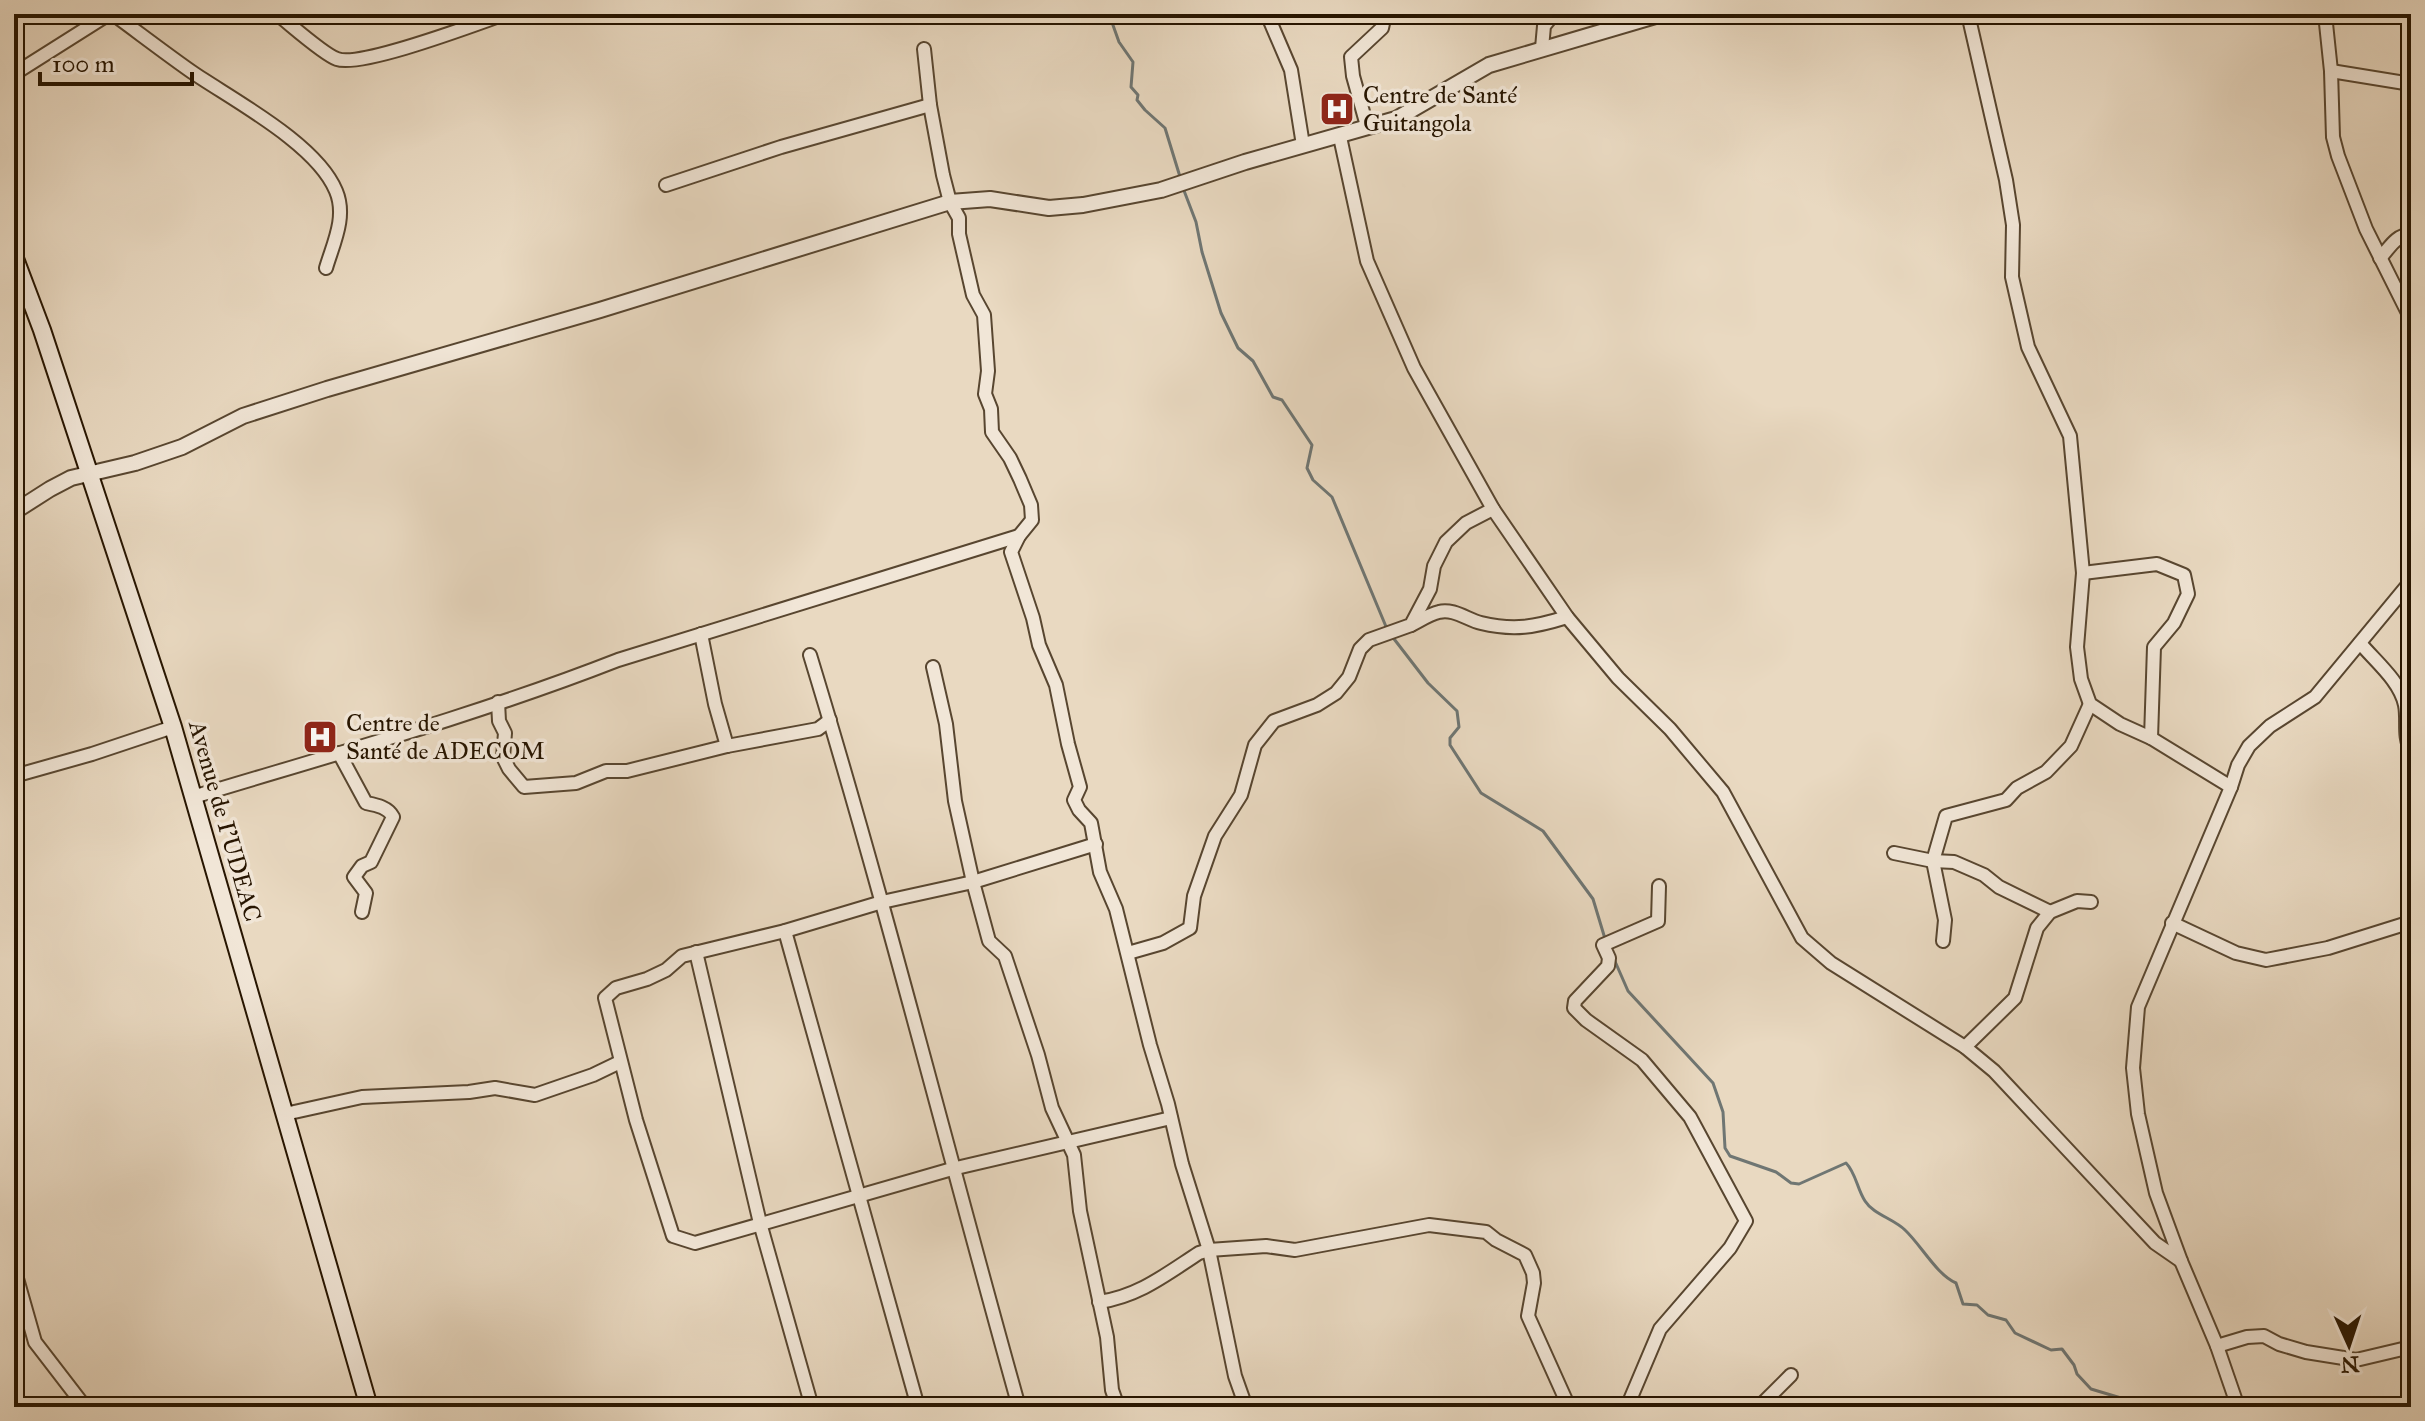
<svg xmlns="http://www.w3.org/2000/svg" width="2425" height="1421" font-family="'IM FELL Great Primer',serif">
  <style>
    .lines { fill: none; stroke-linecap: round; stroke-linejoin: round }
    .stream { stroke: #6f7673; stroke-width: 3 }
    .minor-casing { stroke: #584630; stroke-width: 16 }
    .tertiary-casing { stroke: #584630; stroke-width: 18 }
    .secondary-casing { stroke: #271500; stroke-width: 20 }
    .minor { stroke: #f1e6d7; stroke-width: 12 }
    .tertiary { stroke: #f1e6d7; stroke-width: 14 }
    .secondary { stroke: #f1e6d7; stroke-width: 16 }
    .labels { text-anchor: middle; stroke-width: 7; stroke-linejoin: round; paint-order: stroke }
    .poi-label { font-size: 24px; fill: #271500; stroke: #f1e6d7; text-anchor: start }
    .street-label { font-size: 24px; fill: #271500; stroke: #f1e6d7 }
  </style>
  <rect width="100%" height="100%" fill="#e9d9c1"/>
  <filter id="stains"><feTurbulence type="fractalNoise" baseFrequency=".0025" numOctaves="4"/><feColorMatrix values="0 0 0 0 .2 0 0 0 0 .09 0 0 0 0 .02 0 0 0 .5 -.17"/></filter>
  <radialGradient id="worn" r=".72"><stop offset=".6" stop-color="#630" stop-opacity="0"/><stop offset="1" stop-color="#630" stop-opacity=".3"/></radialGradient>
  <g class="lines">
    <g class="stream">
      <polyline points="1109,14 1119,42 1133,62 1131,87 1138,95 1137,100 1145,110 1165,128 1181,180"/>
      <polyline points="1183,188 1196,222 1202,252 1221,313 1238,348 1253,361 1273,397 1282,400 1312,445 1307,468 1313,480 1332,497 1387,629"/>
      <polyline points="1391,635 1428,683 1457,711 1459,727 1450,738 1450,745 1481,793 1543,831 1593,899 1606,942"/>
      <path d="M1614,959L1628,991L1713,1083L1723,1112L1725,1148L1730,1156L1776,1172L1791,1183L1799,1184L1846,1163C1856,1173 1857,1189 1865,1201C1873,1214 1894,1219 1905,1230C1921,1245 1937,1275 1956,1283L1963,1304L1977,1305L1988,1315L2006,1320L2015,1333L2051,1350L2062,1349L2074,1365L2077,1374L2091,1389L2151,1407"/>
    </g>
    <g class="minor-casing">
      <g id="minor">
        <path d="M113,14C139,33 165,53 192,72C233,100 317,144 336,191C347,217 333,244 326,268"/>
        <path d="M277,14C290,24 323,54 337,59C361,68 476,24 505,14"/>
        <polyline points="1267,14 1291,70 1303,145"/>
        <polyline points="1968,14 2006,180 2013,225 2012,277 2028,347 2070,436 2083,573 2077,647 2081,679 2090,704 2120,724 2151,738 2231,787"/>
        <polyline points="2325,14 2331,71 2333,137 2338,156 2366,229 2411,319"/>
        <polyline points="1542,48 1544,26 1554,14"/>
        <polyline points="924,49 930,105 943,175 950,202 959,218 959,234 973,295 984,315 988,371 985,394 991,409 992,432 1010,458 1020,479 1031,505 1032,520 1019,536 1011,552 1033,618 1039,645 1056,685 1068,744 1080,787 1074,800 1079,810 1091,823 1100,872 1116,909 1150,1045 1168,1104 1182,1164 1209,1250 1235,1376 1246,1407"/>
        <polyline points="2331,71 2411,84"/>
        <polyline points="14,74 109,14"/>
        <polyline points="1367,126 1353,76 1351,57 1382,28 1385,14"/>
        <polyline points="1340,137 1367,261 1414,368 1493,509 1567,617 1618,678 1670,729 1723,792 1802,938 1831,963 1965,1047 1994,1071 2155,1243 2181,1261"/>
        <polyline points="666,185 781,147 930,105"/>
        <path d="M2380,258C2390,248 2394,236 2411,234"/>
        <polyline points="2083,573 2157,564 2184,575 2188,594 2174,623 2154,647 2151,738"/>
        <path d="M1411,625C1419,621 1430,614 1439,612C1453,608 1468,620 1481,623C1514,631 1535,627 1567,617"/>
        <polyline points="701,634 715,704 727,746"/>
        <path d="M2360,643C2376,662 2400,681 2405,705C2408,720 2403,737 2411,750"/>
        <path d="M810,655C886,904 949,1157 1019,1407"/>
        <polyline points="933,667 946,724 955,801 973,882 989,941 1005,956 1038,1055 1052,1108 1074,1155 1080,1211 1107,1337 1112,1390 1118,1407"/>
        <polyline points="498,702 499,721 505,733 503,757 509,769 524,787 576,783 606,771 627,771 727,746 818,729 830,720"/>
        <path d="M339,753L366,803C376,805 388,807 393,817L371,862L362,866L354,877L366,893L362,912"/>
        <polyline points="14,776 92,754 173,727"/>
        <path d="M193,797C335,754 480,714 618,660L1019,536"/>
        <polyline points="1096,844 973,882 882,902 785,931 682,956 666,970 647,979 616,988 605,998 636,1120 673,1236 695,1243 952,1169 1171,1118"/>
        <polyline points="1894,853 1933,861 1954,862 1984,875 1999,887 2050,912"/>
        <polyline points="2172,923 2236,953 2266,960 2328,948 2411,922"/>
        <polyline points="785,931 918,1407"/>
        <polyline points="1943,941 1945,920 1933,861 1946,816 2006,800 2017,788 2046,772 2071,746 2090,704"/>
        <polyline points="696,952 760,1223 812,1407"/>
        <polyline points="1128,953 1163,943 1190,928 1194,896 1215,836 1241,795 1255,745 1274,721 1317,705 1336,693 1349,677 1360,649 1369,640 1411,625 1430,589 1434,566 1446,542 1466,523 1493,509"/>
        <polyline points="1965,1047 2015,998 2037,928 2050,912 2077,901 2091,902"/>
        <polyline points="285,1114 362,1097 469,1092 495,1088 535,1095 593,1075 620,1062"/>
        <polyline points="14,1268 35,1342 85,1407"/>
        <path d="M1099,1302C1139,1296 1165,1275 1199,1253L1209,1250L1266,1246L1295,1250L1429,1225L1486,1232L1496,1240L1525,1255L1533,1273L1534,1283L1528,1316L1569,1407"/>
        <polyline points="2217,1346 2247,1337 2264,1336 2279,1344 2306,1352 2356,1360 2411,1347"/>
        <polyline points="1627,1407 1660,1329 1730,1248 1746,1221 1690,1117 1642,1060 1586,1020 1574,1008 1575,1001 1608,966 1609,958 1603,945 1658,921 1659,886"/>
        <polyline points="1759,1407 1791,1375"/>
        <polyline points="2238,1407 2217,1346 2181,1261 2156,1193 2138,1114 2133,1068 2138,1007 2231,787 2238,765 2249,746 2270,726 2315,697 2411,581"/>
      </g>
    </g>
    <g class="tertiary-casing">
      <polyline id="tertiary" points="14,512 50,489 71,478 135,463 182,447 243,416 327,389 600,310 950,202 990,199 1049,208 1083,205 1161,190 1245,162 1396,119 1489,65 1662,14"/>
    </g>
    <g class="secondary-casing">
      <polyline id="secondary" points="14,256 42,330 173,727 369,1407"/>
    </g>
    <use href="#minor" class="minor"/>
    <use href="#tertiary" class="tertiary"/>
    <use href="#secondary" class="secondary"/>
  </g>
  <defs>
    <g id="hospital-square" transform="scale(1.8)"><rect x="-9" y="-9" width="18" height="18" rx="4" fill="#8f2418" stroke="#f1e6d7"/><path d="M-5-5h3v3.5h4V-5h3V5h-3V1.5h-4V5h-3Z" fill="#fff"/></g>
  </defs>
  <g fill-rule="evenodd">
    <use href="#hospital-square" x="1337" y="109"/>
    <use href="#hospital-square" x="320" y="737"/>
  </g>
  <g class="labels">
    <g class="poi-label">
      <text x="1363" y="103">Centre de Santé<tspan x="1363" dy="28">Guitangola</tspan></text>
      <text x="346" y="731">Centre de<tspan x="346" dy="28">Santé de ADECOM</tspan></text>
    </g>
    <g class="street-label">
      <text transform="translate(225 821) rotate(74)" y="8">Avenue de I'UDEAC</text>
    </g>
  </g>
  <rect width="2425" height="1421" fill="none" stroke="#e9d9c1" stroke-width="48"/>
  <rect x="16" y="16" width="2393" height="1389" fill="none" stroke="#271500" stroke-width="4"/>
  <rect x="24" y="24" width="2377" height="1373" fill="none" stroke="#271500" stroke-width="2"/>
  <g transform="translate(2349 1345) rotate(177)" stroke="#f1e6d7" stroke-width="6" paint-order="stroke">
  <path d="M0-6L14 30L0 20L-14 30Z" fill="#271500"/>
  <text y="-12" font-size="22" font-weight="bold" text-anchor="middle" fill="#271500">N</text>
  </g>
  <path d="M40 72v12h152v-12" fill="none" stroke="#271500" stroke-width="4"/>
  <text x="52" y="72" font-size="24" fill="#271500" stroke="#f1e6d7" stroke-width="6" paint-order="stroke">100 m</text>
  <rect width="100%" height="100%" filter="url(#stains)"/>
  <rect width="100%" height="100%" fill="url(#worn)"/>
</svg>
